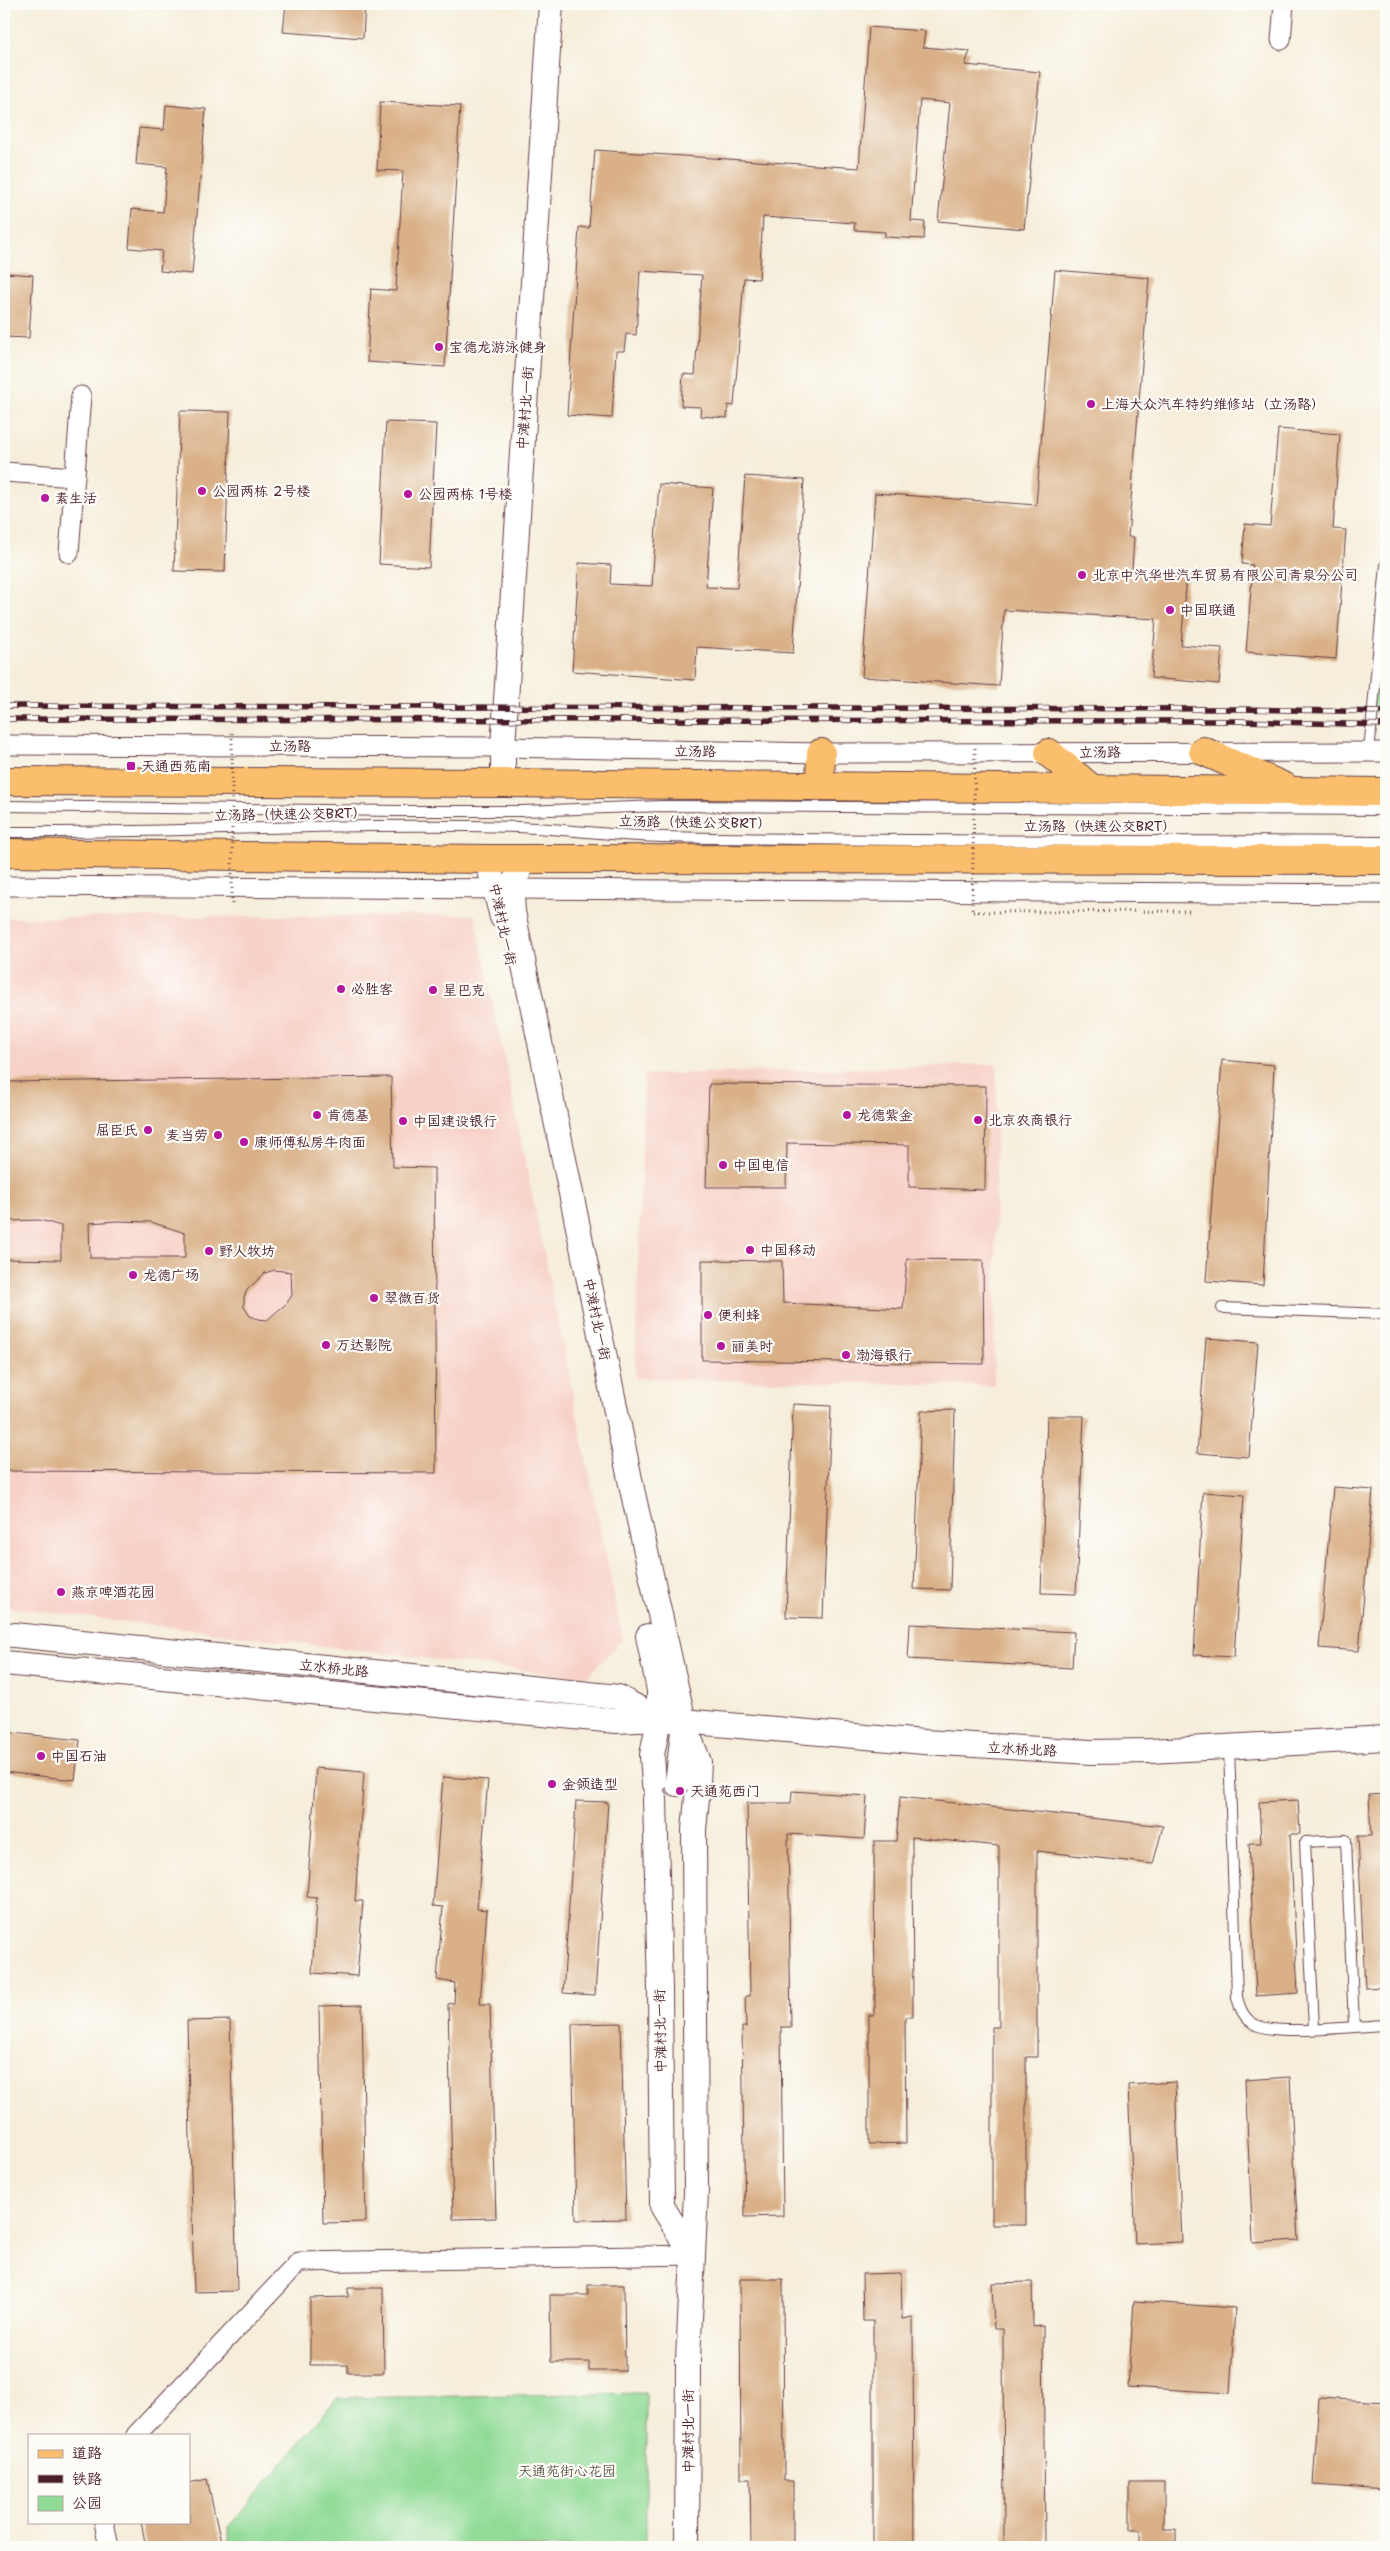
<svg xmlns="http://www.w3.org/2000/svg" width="1390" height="2551" font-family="'Shantell Sans','LXGW WenKai TC',sans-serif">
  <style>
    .built { fill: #f7d1c8 }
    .green { fill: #91db97; stroke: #6e7d61 }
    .building { fill: #d9b087; fill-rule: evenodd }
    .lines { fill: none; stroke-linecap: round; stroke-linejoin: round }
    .service-casing { stroke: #643e45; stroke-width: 12 }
    .minor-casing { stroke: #643e45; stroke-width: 21 }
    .tertiary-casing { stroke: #643e45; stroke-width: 26 }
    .primary-casing { stroke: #643e45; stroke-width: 30 }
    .service { stroke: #fff; stroke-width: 10 }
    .minor { stroke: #fff; stroke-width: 19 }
    .tertiary { stroke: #fff; stroke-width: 24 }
    .primary { stroke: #fabe6d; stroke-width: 28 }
    .rail-casing { stroke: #4a1f2b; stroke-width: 5.5 }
    .rail { stroke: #fdfcf7; stroke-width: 4; stroke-dasharray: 11; stroke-linecap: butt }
    .path-bridge { stroke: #643e45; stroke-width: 3; stroke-dasharray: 1 4; stroke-linecap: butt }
    .poi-dot { fill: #b5179e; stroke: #fdfcf7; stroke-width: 2 }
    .labels { text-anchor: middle; stroke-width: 4.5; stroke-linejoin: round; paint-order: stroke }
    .poi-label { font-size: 14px; fill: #4a1f2b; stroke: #fdfcf7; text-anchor: start }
    .street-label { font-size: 14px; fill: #4a1f2b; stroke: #fdfcf7 }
    .park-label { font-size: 14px; fill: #5f574b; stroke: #fdfcf7 }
  </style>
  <rect width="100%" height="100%" fill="#fdfcf7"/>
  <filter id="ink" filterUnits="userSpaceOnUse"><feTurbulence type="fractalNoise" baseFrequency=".02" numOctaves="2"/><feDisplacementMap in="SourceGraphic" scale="10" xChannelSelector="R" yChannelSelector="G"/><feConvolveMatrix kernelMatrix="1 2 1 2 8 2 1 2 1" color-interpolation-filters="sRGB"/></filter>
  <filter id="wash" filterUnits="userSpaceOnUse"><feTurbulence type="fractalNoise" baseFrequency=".0096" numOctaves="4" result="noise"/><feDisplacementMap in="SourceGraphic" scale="20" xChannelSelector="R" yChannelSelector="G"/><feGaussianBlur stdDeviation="1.12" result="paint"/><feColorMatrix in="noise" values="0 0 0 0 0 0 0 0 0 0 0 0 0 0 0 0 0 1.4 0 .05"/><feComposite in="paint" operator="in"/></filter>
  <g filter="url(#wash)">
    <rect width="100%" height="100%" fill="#f6eedb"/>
    <g class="built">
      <polygon points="475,915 623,1639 586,1678 4,1607 4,918"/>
      <polygon points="997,1064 994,1386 635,1378 644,1075"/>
    </g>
    <g class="green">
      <polygon points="1386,567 1386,712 1371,712"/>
      <polygon points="646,2393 646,2547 231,2547 228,2528 337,2398"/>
    </g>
    <g id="blocks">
      <g class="building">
        <polygon points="286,4 365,4 363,38 283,32"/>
        <polygon points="869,27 925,31 923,47 970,51 965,65 1040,72 1024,229 938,221 950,103 920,100 911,221 925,222 924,239 885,237 885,232 854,230 855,223 763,217 759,279 744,278 734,406 728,405 727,418 700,416 701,407 681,406 683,374 695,375 702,275 640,271 636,335 626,334 624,351 616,351 612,418 567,415 579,227 589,228 595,150 859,168"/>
        <polygon points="380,102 460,106 445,367 367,362 371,289 396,291 403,171 377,170"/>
        <polygon points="166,105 206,109 192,274 160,271 162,251 129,248 132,209 163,212 167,167 136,164 139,128 164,130"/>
        <polygon points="1055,270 1149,278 1128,537 1134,537 1132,570 1187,575 1181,645 1222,648 1219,684 1151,678 1156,619 1004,610 999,686 862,677 875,493 1036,505"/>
        <polygon points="5,273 33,275 29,338 4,337"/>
        <polygon points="180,411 230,412 225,572 174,571"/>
        <polygon points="386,422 436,424 429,567 379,564"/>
        <polygon points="1278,429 1340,434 1333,529 1346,530 1336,659 1246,652 1253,565 1242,564 1245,524 1270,526"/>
        <polygon points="745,476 804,480 793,653 697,647 695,680 572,671 579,563 611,565 610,584 652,586 659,484 713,488 706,587 737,588"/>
        <polygon points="1222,1060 1274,1065 1263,1285 1206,1281"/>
        <path d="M391,1077L393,1167L434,1168L436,1473L4,1471V1259L61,1260V1226L40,1220L4,1221V1082ZM118,1221L151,1222L185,1233V1258H90L89,1223ZM274,1270L291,1272L292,1295L287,1303L267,1320L258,1319L250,1316L244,1307V1297L247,1290L265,1273Z"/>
        <polygon points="709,1084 986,1086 985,1190 909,1187 909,1145 787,1143 786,1187 706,1187"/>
        <polygon points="907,1259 983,1260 984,1364 702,1360 702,1260 782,1261 783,1303 903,1309"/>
        <polygon points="1206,1338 1258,1342 1249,1457 1197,1453"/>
        <polygon points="793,1404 831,1406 823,1618 786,1617"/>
        <polygon points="955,1410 950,1590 914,1589 921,1411"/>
        <polygon points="1047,1416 1084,1416 1076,1594 1041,1593"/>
        <polygon points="1333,1487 1373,1490 1359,1651 1319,1648"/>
        <polygon points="1203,1492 1244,1495 1234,1657 1194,1655"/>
        <polygon points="910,1624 1074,1632 1072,1668 908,1659"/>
        <polygon points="4,1732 80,1740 75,1780 4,1772"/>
        <polygon points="316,1768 364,1772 355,1901 363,1901 357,1976 312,1973 317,1898 307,1897"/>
        <polygon points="443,1777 488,1780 477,1909 487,1910 480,2004 490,2004 496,2218 453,2219 448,2004 454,2003 455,1983 437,1980 443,1907 433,1906"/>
        <polygon points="792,1791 867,1796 864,1839 788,1834 791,2027 781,2027 783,2216 745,2217 742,2027 746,2027 745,1996 750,1996 747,1803 791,1803"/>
        <polygon points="1386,1794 1386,1987 1365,1988 1358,1836 1371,1836 1369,1795"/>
        <polygon points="900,1797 1163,1826 1153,1864 1037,1851 1037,2057 1026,2057 1026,2225 992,2225 992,2027 999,2027 999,1846 912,1837 913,2017 905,2017 906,2143 869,2144 869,2015 875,2015 874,1841 896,1841"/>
        <polygon points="1298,1800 1300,1834 1290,1834 1298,1993 1256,1996 1249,1843 1261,1843 1259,1802"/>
        <polygon points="576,1801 608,1802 595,1995 563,1993"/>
        <polygon points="362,2005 366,2222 323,2223 319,2006"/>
        <polygon points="230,2020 237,2291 194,2292 187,2021"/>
        <polygon points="621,2023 626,2219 576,2220 572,2024"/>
        <polygon points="1290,2077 1298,2240 1253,2243 1245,2080"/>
        <polygon points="1175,2082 1182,2242 1135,2244 1128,2085"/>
        <polygon points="901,2273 902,2319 913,2317 914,2547 873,2547 873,2321 863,2321 862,2274"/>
        <polygon points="740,2279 783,2279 784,2481 793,2481 793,2547 751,2547 750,2479 741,2479"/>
        <polygon points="1032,2282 1033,2327 1043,2326 1045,2547 1004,2547 1003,2329 994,2329 992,2283"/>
        <polygon points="588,2285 624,2285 625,2371 589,2371 589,2362 551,2362 550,2295 588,2295"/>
        <polygon points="348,2288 383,2288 384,2373 348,2373 348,2365 310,2365 310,2298 348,2297"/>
        <polygon points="1134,2301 1235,2308 1230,2393 1128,2387"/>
        <polygon points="1319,2398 1386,2402 1386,2490 1313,2485"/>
        <polygon points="207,2479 222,2547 146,2547 141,2522 189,2522 189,2483"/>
        <polygon points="1130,2482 1164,2482 1164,2529 1176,2529 1176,2547 1140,2547 1140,2530 1130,2530"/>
      </g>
    </g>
  </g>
  <g filter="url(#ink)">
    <use href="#blocks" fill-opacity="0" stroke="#643e45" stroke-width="1"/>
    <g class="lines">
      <g class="service-casing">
        <g id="service">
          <polyline points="1369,752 1386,565"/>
          <polyline points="4,806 399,811 522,811 663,806 1386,810"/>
          <path d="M4,832C175,833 346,822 518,827C566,829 615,836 663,837C904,842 1145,840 1386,842"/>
          <polyline points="1222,1308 1386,1314"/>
          <path d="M1229,1747L1237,1997C1240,2009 1244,2019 1256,2025C1279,2036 1357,2026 1386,2025"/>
          <polyline points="1314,2029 1305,1842 1346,1840 1354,2026"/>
        </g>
      </g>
      <g class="minor-casing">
        <g id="minor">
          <polyline points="1281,40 1284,4"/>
          <polyline points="4,472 75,477"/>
          <polyline points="69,553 81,396"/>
          <polyline points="4,745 503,747 821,753 1386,752"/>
          <polyline points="4,886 1386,894"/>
          <polyline points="136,2435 299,2262 692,2255"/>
          <polyline points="104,2522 109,2547"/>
        </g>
      </g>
      <g class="tertiary-casing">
        <g id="tertiary">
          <polyline points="503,783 503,747 551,4"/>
          <polyline points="487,859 502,917"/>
          <path d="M528,859C512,878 511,888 513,912L632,1489L684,1722L677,1784"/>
          <polyline points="4,1634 618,1697 659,1719"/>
          <polyline points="648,1636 659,1690 659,1719 652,1755 654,1784"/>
          <polyline points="4,1663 616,1721 659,1719 924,1742 1091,1752 1150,1751 1386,1738"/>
          <polyline points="685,1726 699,1762 698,1784"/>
          <polyline points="655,1799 660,1989 662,2206 692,2255"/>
          <polyline points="687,2547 688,2360 696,2192 694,1830 697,1798"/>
        </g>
      </g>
      <g class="primary-casing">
        <g id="primary">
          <polyline points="1203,751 1285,787"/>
          <polyline points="1049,753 1091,788"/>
          <polyline points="4,781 503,783 1386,792"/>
          <polyline points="820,785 821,753"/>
          <polyline points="4,853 487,859 1386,860"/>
        </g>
      </g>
      <use href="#service" class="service"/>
      <use href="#minor" class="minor"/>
      <use href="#tertiary" class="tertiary"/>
      <use href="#primary" class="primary"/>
      <g class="rail-casing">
        <g id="rail">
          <polyline points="4,706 1238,709 1386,712"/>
          <polyline points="4,719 1240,721 1386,725"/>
        </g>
      </g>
      <use href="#rail" class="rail"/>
      <g class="path-bridge">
        <polyline points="232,733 232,907"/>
        <polyline points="975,748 972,912 1191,911"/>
      </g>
    </g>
  </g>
  <g class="poi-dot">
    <circle cx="439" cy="347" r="5"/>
    <circle cx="1091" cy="404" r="5"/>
    <circle cx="202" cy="491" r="5"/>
    <circle cx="408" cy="494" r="5"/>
    <circle cx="45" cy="498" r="5"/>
    <circle cx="1082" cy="575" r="5"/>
    <circle cx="1170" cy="610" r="5"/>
    <rect x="126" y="761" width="10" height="10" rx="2.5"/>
    <circle cx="341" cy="989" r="5"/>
    <circle cx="433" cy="990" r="5"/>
    <circle cx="317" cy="1115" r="5"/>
    <circle cx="847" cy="1115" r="5"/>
    <circle cx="978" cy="1120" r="5"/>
    <circle cx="403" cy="1121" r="5"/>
    <circle cx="148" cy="1130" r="5"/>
    <circle cx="218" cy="1135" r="5"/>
    <circle cx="244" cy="1142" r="5"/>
    <circle cx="723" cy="1165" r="5"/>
    <circle cx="750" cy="1250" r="5"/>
    <circle cx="209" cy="1251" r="5"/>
    <circle cx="133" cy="1275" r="5"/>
    <circle cx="374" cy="1298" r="5"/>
    <circle cx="708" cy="1315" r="5"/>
    <circle cx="326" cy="1345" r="5"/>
    <circle cx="721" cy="1346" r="5"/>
    <circle cx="846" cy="1355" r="5"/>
    <circle cx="61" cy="1592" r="5"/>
    <circle cx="41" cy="1756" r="5"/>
    <circle cx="552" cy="1784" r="5"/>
    <circle cx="680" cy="1791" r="5"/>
  </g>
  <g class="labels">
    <g class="poi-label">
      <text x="449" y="352">宝德龙游泳健身</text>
      <text x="1101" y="409">上海大众汽车特约维修站（立汤路）</text>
      <text x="212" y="496">公园两栋 2号楼</text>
      <text x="418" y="499">公园两栋 1号楼</text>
      <text x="55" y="503">素生活</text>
      <text x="1092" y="580">北京中汽华世汽车贸易有限公司青泉分公司</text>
      <text x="1180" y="615">中国联通</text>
      <text x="141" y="771">天通西苑南</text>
      <text x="351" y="994">必胜客</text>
      <text x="443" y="995">星巴克</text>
      <text x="327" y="1120">肯德基</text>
      <text x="857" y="1120">龙德紫金</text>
      <text x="988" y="1125">北京农商银行</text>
      <text x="413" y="1126">中国建设银行</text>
      <text x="138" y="1135" text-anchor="end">屈臣氏</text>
      <text x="208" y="1140" text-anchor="end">麦当劳</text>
      <text x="254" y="1147">康师傅私房牛肉面</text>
      <text x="733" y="1170">中国电信</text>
      <text x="760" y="1255">中国移动</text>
      <text x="219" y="1256">野人牧坊</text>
      <text x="143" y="1280">龙德广场</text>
      <text x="384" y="1303">翠微百货</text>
      <text x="718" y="1320">便利蜂</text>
      <text x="336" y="1350">万达影院</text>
      <text x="731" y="1351">丽美时</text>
      <text x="856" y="1360">渤海银行</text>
      <text x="71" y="1597">燕京啤酒花园</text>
      <text x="51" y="1761">中国石油</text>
      <text x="562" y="1789">金领造型</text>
      <text x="690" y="1796">天通苑西门</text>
    </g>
    <g class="street-label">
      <text transform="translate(525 408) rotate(-86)" y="5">中滩村北一街</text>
      <text x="290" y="751">立汤路</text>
      <text transform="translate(695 751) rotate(1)" y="5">立汤路</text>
      <text transform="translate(1100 752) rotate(-1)" y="5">立汤路</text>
      <text transform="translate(290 814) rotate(-1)" y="5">立汤路（快速公交BRT）</text>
      <text transform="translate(695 822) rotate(1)" y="5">立汤路（快速公交BRT）</text>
      <text x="1100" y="831">立汤路（快速公交BRT）</text>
      <text transform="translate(503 924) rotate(78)" y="5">中滩村北一街</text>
      <text transform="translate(597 1319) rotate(78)" y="5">中滩村北一街</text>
      <text transform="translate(334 1668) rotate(6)" y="5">立水桥北路</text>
      <text transform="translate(1022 1749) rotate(3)" y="5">立水桥北路</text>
      <text transform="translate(660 2031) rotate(-91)" y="5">中滩村北一街</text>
      <text transform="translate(688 2431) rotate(-90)" y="5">中滩村北一街</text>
    </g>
    <g class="park-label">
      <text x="567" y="2476">天通苑街心花园</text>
    </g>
  </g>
  <rect width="1390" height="2551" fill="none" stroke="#fdfcf7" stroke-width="20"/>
  <rect x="28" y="2434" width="162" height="90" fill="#fdfcf7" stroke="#b5a4a5"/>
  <rect x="38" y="2450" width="25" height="8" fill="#fabe6d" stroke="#b5a4a5"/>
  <text x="72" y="2458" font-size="15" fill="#4a1f2b">道路</text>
  <rect x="38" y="2475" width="25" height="8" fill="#4a1f2b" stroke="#b5a4a5"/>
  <text x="72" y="2484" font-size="15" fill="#4a1f2b">铁路</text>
  <rect x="38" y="2496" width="25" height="15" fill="#91db97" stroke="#b5a4a5"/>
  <text x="72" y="2508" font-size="15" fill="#4a1f2b">公园</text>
</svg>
